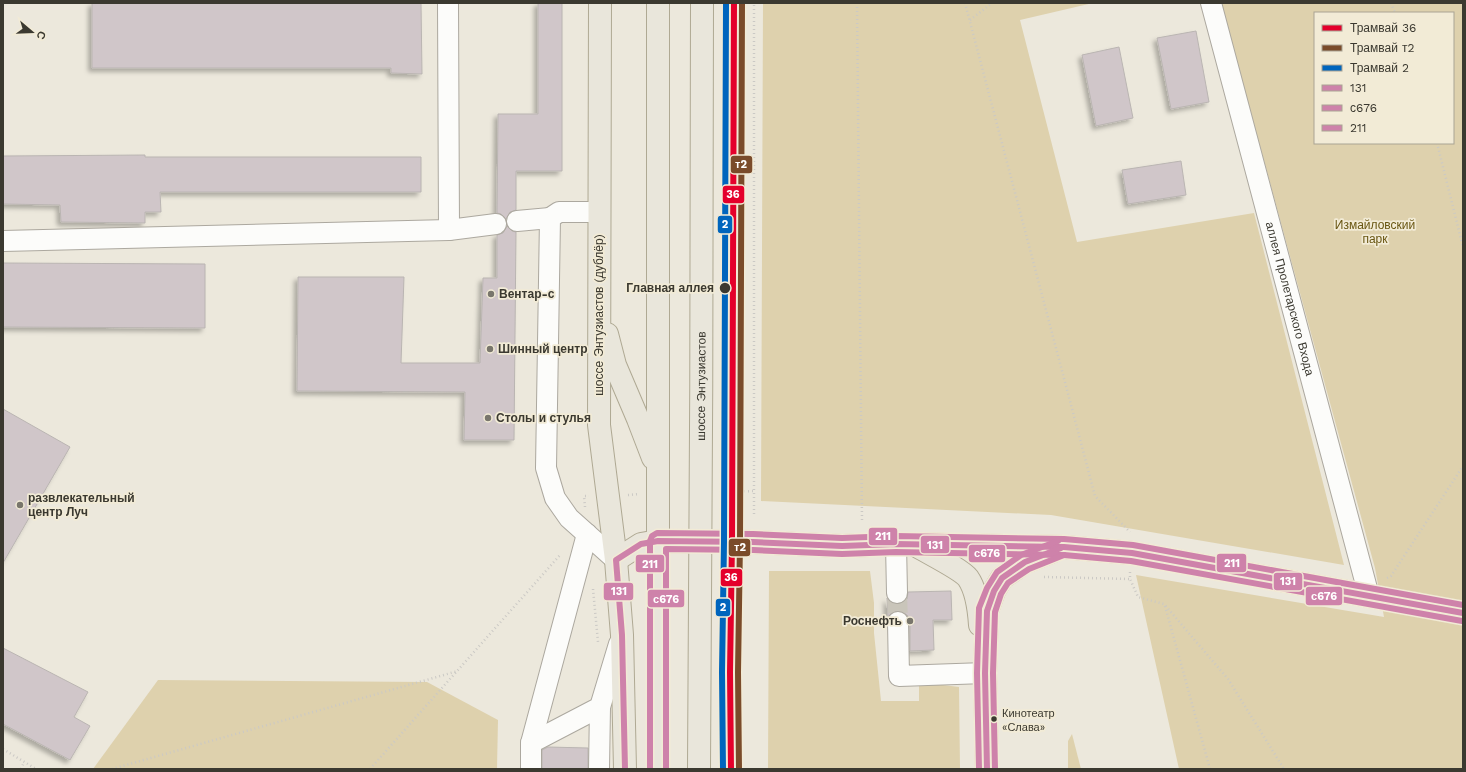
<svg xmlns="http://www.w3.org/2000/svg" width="1466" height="772" font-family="'Work Sans',sans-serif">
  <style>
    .green { fill: #ded1ad; fill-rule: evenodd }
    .building { fill: #d0c6c9; stroke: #bab5b2; filter: url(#shadow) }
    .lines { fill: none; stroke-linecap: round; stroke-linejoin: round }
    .minor-tunnel { stroke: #c9c5ba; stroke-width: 20; stroke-dasharray: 20 10; stroke-linecap: butt }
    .minor-casing { stroke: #aca89f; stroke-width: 22 }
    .major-casing { stroke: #afa993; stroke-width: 24 }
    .path { stroke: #cbc9c5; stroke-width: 2.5; stroke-dasharray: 1 3; stroke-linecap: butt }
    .minor { stroke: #fcfcfa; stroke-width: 20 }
    .major { stroke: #e9e6db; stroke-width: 22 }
    .bus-1-casing { stroke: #f2ebd6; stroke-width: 9 }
    .bus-2-casing { stroke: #f2ebd6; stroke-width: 9 }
    .bus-3-casing { stroke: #f2ebd6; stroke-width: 9 }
    .bus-1 { stroke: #ce82aa; stroke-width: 6 }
    .bus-2 { stroke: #ce82aa; stroke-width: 6 }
    .bus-3 { stroke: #ce82aa; stroke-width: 6 }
    .tram-1-casing { stroke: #f2ebd6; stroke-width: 9 }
    .tram-2-casing { stroke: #f2ebd6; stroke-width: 9 }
    .tram-3-casing { stroke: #f2ebd6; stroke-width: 9 }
    .tram-1 { stroke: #e4002b; stroke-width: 6 }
    .tram-2 { stroke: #7a4b2a; stroke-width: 6 }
    .tram-3 { stroke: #0065bd; stroke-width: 6 }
    .stop-dot { fill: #3b3930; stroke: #f2ebd6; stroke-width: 1.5 }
    .poi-dot { fill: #79766c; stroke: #f2ebd6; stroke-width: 1.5 }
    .labels { text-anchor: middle; stroke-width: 3.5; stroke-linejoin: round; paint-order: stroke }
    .bus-label { font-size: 11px; fill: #3b3930; stroke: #f2ebd6; text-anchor: start }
    .park-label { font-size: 12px; fill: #695612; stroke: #f2ebd6 }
    .stop-label { font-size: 12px; font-weight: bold; fill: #3b3930; stroke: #f2ebd6; text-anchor: end }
    .poi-label { font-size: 12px; font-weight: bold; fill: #3b3930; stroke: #f2ebd6; text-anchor: start }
    .street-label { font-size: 12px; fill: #3b3930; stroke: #f2ebd6 }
    .line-badge { stroke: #f2ebd6; stroke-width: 1.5 }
    .badge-label { font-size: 11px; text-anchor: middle; font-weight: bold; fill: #fff }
  </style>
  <defs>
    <filter id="shadow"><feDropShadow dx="-3.5" dy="3.5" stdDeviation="2" flood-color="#0004"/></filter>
  </defs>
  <rect width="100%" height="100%" fill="#ece8dc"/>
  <g class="green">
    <polygon points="763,3 1093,3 1020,20 1077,242 1254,213 1344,565 1051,515 761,501"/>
    <path d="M1221,3H1463V769H1179L1136,575L1384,617L1375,568ZM1315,13H1453V143H1315Z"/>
    <polygon points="769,571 870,571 874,603 874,633 881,701 919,701 919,682 959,687 960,769 768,769"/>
    <polygon points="158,680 427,682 498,720 497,769 93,769"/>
    <polygon points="1072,734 1081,769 1068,769 1068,741"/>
  </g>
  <g class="building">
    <polygon points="92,3 421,3 422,74 391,73 391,68 92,68"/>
    <polygon points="538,3 562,3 562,171 516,171 516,210 510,212 506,219 501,214 497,213 498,114 538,114"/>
    <polygon points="1196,31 1209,102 1171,109 1157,38"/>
    <polygon points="1119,47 1133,118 1096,126 1082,55"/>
    <polygon points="145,155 145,157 421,157 421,192 160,192 161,212 145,212 145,223 61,222 60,205 3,204 3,156"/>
    <polygon points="1181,161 1186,195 1128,204 1122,170"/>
    <polygon points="507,226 512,231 516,232 514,440 464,440 465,392 297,391 298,277 404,277 401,363 480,363 483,278 497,278 497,235 503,233"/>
    <polygon points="3,263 205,264 205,328 3,327"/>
    <polygon points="3,409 70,447 3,563"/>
    <polygon points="951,591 952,620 933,620 934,650 910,651 910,622 908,616 903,612 897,611 892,612 888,618 887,598 891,603 898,604 903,603 907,599 908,592"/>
    <polygon points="3,648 88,692 74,717 90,726 70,760 3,724"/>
    <polygon points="548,747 588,748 588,769 542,769 542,750"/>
  </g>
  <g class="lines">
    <polyline class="minor-tunnel" points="897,593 898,622"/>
    <g class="minor-casing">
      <g id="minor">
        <polyline points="448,3 449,230"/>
        <path id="s1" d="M1211,3L1369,596"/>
        <polyline points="599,212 559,212 550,218 546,468 555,498 569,518 616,560"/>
        <polyline points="517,221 550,218"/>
        <polyline points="3,241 449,230 496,224"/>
        <polyline points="896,544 897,593"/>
        <polyline points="898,622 899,676 985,673"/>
        <polyline points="531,743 587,534"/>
        <polyline points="531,769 531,743 600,707 619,644"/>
        <polyline points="599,769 600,707"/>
      </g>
    </g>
    <g class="major-casing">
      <g id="major">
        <polyline points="600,3 599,425 616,560 622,635 625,769"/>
        <polyline points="607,334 615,365 638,419 653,458"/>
        <path d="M915,545C926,552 961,569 968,578C977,591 979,610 980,625"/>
        <polyline points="616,560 641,544 658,541 753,542 842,546 896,544 1064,547 1132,553 1463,613"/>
        <polyline points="658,769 658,3"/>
        <path id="s2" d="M699,769C700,514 703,258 702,3"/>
        <polyline points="987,769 985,673 987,611 994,591 1002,578 1025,562 1053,551"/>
      </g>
    </g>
    <g class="path">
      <polyline points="857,3 862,520"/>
      <polyline points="965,3 1095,496 1130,532"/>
      <polyline points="1391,3 1395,13"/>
      <polyline points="970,20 992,3"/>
      <polyline points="1437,143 1463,247"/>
      <polyline points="720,492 754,491"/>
      <polyline points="628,495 639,494"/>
      <polyline points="585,507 584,496 589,496"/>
      <polyline points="754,514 754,3"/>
      <polyline points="1130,572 1130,579 1138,597 1164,604 1228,679 1284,769"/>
      <polyline points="1044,577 1130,579"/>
      <polyline points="1387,578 1391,576 1463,466"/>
      <polyline points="593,589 598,642"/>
      <polyline points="1165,606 1210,769"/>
      <polyline points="3,749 36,769"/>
      <polyline points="21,769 24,762"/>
      <polyline points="112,769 458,671"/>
      <polyline points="370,769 561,554"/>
    </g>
    <use href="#minor" class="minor"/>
    <use href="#major" class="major"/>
    <g class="bus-1-casing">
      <g id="bus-1">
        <polyline points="625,769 622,635 616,560 641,544 658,541 753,542 842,546 896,544 1064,547 1132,553 1463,613"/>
        <polyline points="987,769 985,673 987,611 994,591 1002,578 1025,562 1061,548"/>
      </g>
    </g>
    <g class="bus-2-casing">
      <g id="bus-2">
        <polyline points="666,769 666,549 753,550 842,554 896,552 1064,555 1131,561 1462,621"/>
        <polyline points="995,769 993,673 995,612 1001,594 1008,583 1029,569 1064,555"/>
      </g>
    </g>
    <g class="bus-3-casing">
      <g id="bus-3">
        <polyline points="650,769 650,541 652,536 657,533 753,534 842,538 896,536 1064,539 1133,545 1463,605"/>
        <polyline points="979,769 977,673 979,608 987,588 997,572 1021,555 1058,541"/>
      </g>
    </g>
    <use href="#bus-1" class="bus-1"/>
    <use href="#bus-2" class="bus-2"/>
    <use href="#bus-3" class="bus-3"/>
    <g class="tram-1-casing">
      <polyline id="tram-1" points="731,769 730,672 732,542 734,3"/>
    </g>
    <g class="tram-2-casing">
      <polyline id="tram-2" points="739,769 738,672 740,542 742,3"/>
    </g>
    <g class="tram-3-casing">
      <polyline id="tram-3" points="723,769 722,672 724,542 726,3"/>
    </g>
    <use href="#tram-1" class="tram-1"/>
    <use href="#tram-2" class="tram-2"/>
    <use href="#tram-3" class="tram-3"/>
  </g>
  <g class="stop-dot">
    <circle cx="725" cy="288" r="6"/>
    <circle cx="994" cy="719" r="3.5"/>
  </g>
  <g class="poi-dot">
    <circle cx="491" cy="294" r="4"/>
    <circle cx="490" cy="349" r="4"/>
    <circle cx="488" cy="418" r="4"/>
    <circle cx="20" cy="505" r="4"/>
    <circle cx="910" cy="621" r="4"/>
  </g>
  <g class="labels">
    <g class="bus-label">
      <text x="1002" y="717">Кинотеатр<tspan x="1002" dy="14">«Слава»</tspan></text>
    </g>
    <g class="park-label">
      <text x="1375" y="229">Измайловский<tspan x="1375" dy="14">парк</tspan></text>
    </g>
    <g class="stop-label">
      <text x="714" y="292">Главная аллея</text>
    </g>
    <g class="poi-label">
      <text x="499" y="298">Вентар-с</text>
      <text x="498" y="353">Шинный центр</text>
      <text x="496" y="422">Столы и стулья</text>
      <text x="28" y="502">развлекательный<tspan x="28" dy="14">центр Луч</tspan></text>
      <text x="902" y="625" text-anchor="end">Роснефть</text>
    </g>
    <g class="street-label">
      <text dy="4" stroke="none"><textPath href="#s1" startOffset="306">аллея Пролетарского Входа</textPath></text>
      <text transform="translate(599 315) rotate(-90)" y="4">шоссе Энтузиастов (дублёр)</text>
      <text dy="4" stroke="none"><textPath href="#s2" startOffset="383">шоссе Энтузиастов</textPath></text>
    </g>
  </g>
  <g class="line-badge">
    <rect x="730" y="155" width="23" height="19" rx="4" fill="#7a4b2a"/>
    <rect x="722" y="185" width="23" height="19" rx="4" fill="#e4002b"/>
    <rect x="717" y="215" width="16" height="19" rx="4" fill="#0065bd"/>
    <rect x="868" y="527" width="30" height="19" rx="4" fill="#ce82aa"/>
    <rect x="920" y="535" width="30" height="19" rx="4" fill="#ce82aa"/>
    <rect x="728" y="538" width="23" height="19" rx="4" fill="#7a4b2a"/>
    <rect x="968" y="544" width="38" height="19" rx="4" fill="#ce82aa"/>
    <rect x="1216" y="553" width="31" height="20" rx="4" fill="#ce82aa"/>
    <rect x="635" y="554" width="30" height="19" rx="4" fill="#ce82aa"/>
    <rect x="720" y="568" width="23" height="19" rx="4" fill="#e4002b"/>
    <rect x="1273" y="572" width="30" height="19" rx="4" fill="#ce82aa"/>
    <rect x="603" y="582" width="31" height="19" rx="4" fill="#ce82aa"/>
    <rect x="1305" y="586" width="38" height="20" rx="4" fill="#ce82aa"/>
    <rect x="647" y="589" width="38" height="19" rx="4" fill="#ce82aa"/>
    <rect x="715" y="598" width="16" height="19" rx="4" fill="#0065bd"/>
  </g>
  <g class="badge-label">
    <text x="741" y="168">т2</text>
    <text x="733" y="198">36</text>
    <text x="725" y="228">2</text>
    <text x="883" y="540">211</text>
    <text x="935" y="549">131</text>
    <text x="740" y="551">т2</text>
    <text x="987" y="557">с676</text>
    <text x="1232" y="567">211</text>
    <text x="650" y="568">211</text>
    <text x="731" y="581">36</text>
    <text x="1288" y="585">131</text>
    <text x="619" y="595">131</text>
    <text x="1324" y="600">с676</text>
    <text x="666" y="603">с676</text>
    <text x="723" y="611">2</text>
  </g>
  <rect width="1466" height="772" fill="none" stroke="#3b3930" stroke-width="8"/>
  <rect x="1314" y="12" width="140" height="132" fill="#f2ebd6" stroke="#a9a494"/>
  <rect x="1322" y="25" width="20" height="6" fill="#e4002b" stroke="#a9a494"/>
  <text x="1350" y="32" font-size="12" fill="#3b3930">Трамвай 36</text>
  <rect x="1322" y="45" width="20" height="6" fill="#7a4b2a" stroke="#a9a494"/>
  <text x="1350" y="52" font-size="12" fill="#3b3930">Трамвай т2</text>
  <rect x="1322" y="65" width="20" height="6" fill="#0065bd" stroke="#a9a494"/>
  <text x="1350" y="72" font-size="12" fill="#3b3930">Трамвай 2</text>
  <rect x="1322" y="85" width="20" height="6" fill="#ce82aa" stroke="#a9a494"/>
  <text x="1350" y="92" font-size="12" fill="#3b3930">131</text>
  <rect x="1322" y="105" width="20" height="6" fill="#ce82aa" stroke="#a9a494"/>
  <text x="1350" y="112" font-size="12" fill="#3b3930">с676</text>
  <rect x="1322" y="125" width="20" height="6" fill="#ce82aa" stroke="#a9a494"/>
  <text x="1350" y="132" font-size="12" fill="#3b3930">211</text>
  <g transform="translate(32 32) rotate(109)" stroke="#f2ebd6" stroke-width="3" paint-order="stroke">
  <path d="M0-3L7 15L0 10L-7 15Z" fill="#3b3930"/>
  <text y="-6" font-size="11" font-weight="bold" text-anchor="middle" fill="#3b3930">С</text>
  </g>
</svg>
